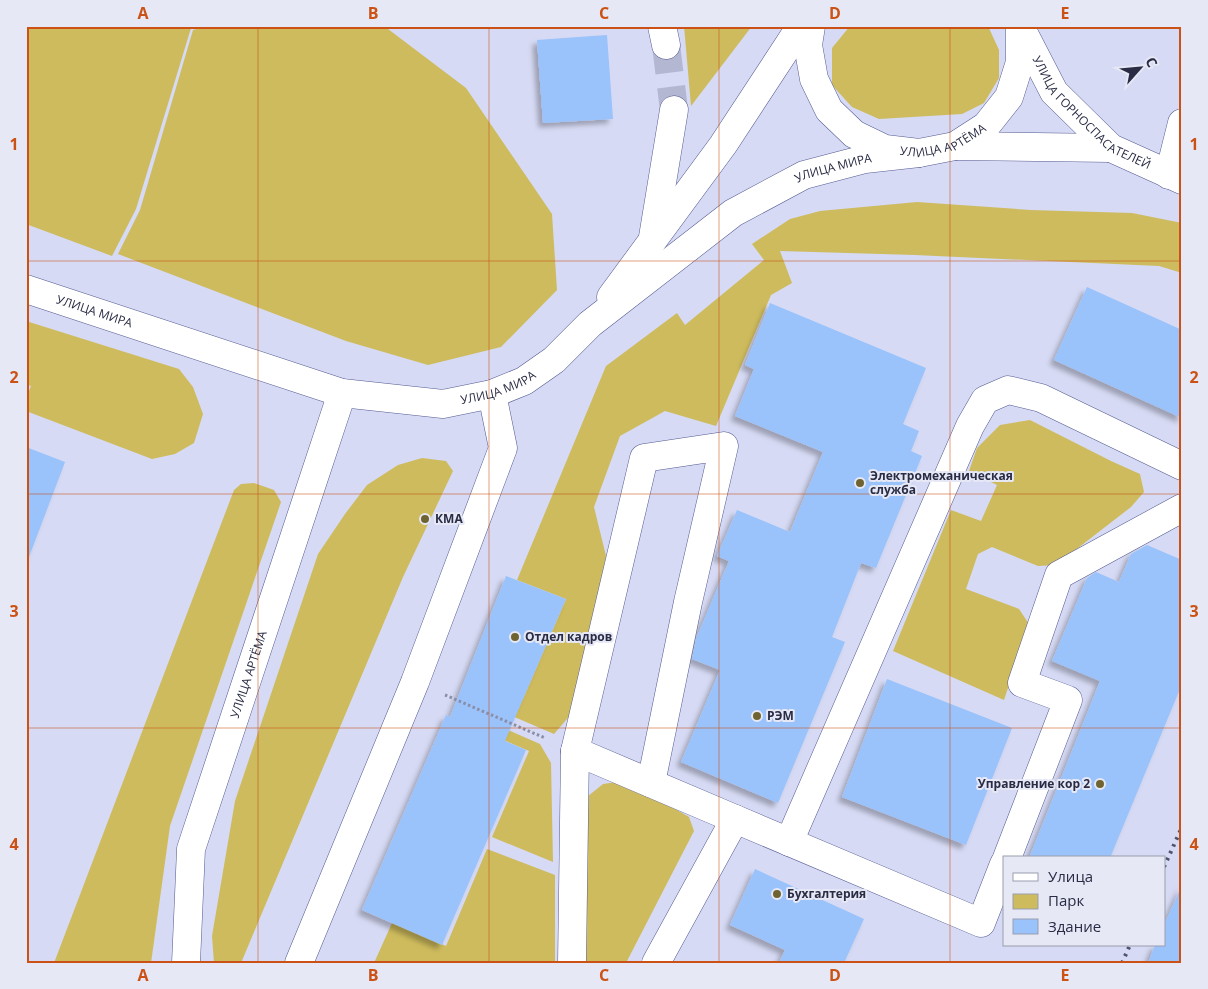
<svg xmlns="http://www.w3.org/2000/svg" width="1208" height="989" font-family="'Open Sans',sans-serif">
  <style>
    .green { fill: #cebb5d }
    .building { fill: #9ac2fb; filter: url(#shadow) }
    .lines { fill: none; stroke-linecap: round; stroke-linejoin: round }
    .minor-tunnel { stroke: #b3b7d1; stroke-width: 28; stroke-dasharray: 28 14; stroke-linecap: butt }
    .minor-casing { stroke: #545a91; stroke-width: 29 }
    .path { stroke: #8b8ea7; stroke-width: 3; stroke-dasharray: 2.5 2.5; stroke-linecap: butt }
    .minor { stroke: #fff; stroke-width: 28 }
    .rail { stroke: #4e526a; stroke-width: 4; stroke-dasharray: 2.5 5; stroke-linecap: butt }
    .grid { fill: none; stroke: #cb5214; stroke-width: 1; stroke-opacity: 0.55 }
    .poi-dot { fill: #6f6431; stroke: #e6e8f5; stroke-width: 2 }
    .labels { text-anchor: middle; stroke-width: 4; stroke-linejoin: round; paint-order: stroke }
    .street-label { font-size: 12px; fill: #292c44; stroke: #e6e8f5 }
    .poi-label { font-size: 12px; font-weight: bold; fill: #292c44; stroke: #e6e8f5; text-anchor: start }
    .neatline { fill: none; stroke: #cb5214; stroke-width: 2 }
    .grid-label { font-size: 16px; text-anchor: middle; font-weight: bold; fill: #cb5214 }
  </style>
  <defs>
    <filter id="shadow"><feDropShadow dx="-4.5" dy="4.5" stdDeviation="2.5" flood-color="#0004"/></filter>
  </defs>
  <rect width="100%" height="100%" fill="#d6daf4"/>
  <g class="green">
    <polygon points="26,26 197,26 191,28 136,209 112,256 26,224"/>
    <polygon points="206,26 374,26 388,29 466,88 552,214 557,290 501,347 428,365 346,341 118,254 140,210 193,30"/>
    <polygon points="684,26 752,26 691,106"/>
    <polygon points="850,26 988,26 999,50 999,78 984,103 962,114 879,119 852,107 832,85 832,48"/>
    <polygon points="917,202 1031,210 1132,213 1182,223 1182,273 1159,266 915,255 780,251 792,283 771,295 716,426 665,411 620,436 594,507 606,556 573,712 554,734 475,700 523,699 566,599 517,580 606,366 677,313 685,325 764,260 752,244 790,219 820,211"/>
    <polygon points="26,321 179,369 193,387 203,414 194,443 175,454 152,459 26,411 26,399 31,386 26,384"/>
    <polygon points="1030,420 1111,461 1140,474 1144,492 1131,507 1056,565 1038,566 992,547 978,554 966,589 1019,609 1029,624 1004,700 893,651 951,510 981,521 997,485 969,471 977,448 1000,425"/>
    <polygon points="422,458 446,461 453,471 403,577 241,963 214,963 212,936 235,801 318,554 345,514 367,485 398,465"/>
    <polygon points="254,483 274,490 281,502 170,826 151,963 54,963 234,490 241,484"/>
    <polygon points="464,711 540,744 551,763 553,862 492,837 529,751 455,719"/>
    <polygon points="617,782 677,810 689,817 694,831 626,963 582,963 587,797 603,784"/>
    <polygon points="487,849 555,875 555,963 374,963 392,923 446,946"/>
  </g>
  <g class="building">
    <polygon points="607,35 613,119 543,123 537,40"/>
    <polygon points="1087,287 1182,330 1182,418 1054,360"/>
    <polygon points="770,303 926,368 903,424 919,431 911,451 922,456 876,568 861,563 832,637 845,642 778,803 681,762 720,670 692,659 696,639 729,561 717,556 737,510 790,532 823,452 735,416 754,369 745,365"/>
    <polygon points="26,447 65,462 29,557 26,557"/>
    <polygon points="1147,545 1182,560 1182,684 1110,858 1029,858 1100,681 1052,661 1087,578 1096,572 1119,582 1131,554"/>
    <polygon points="506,576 566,599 505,741 526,750 442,945 362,910 446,715 450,717"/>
    <polygon points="887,679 1012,728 966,845 842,797"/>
    <polygon points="755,869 864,919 844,963 779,963 785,950 730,925"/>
    <polygon points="1182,885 1182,963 1148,963 1155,945 1164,945 1164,925"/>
  </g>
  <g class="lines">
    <polyline class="minor-tunnel" points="666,45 674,110"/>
    <g class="minor-casing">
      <g id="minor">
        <polyline points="662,26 666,45"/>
        <path id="s1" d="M811,26L808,45L814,79L829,110L854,134L885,149L919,153L955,146L986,126L1009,97L1020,62V26"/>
        <path id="s2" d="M1023,32L1054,92L1111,148L1182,180"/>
        <polyline points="955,146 1111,148"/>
        <polyline points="1169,175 1182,123"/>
        <polyline points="653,237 674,110"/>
        <path id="s3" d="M26,289L342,393L443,404L492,394L524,381L554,360L590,324L733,213L804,175L865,159L919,153"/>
        <polyline points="611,297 723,145 801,26"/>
        <polyline points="575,751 735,819 656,963"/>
        <polyline points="735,819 981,923 1004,864"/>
        <polyline points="789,842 970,426 985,400 1008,390 1041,398 1182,466"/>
        <polyline points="1007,858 1068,700 1022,683 1059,575 1182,508"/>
        <path id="s4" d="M186,963L191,849L342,393"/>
        <polyline points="299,963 415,682 503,448 492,394"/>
        <polyline points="572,963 575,751 644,458 724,446 688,602 651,783"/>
      </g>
    </g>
    <polyline class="path" points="445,695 545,738"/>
    <use href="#minor" class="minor"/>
    <g class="rail">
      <polyline points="1164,867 1182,827"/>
      <polyline points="1122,963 1130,945"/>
    </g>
  </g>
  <path class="grid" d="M258,26V963M489,26V963M719,26V963M950,26V963M26,261H1182M26,494H1182M26,728H1182"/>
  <g class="poi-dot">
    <circle cx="860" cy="483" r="5"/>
    <circle cx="425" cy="519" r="5"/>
    <circle cx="515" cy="637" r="5"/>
    <circle cx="757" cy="716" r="5"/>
    <circle cx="1100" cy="784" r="5"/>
    <circle cx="777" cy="894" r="5"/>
  </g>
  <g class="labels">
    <g class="street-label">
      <text dy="4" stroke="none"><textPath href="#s2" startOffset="109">УЛИЦА ГОРНОСПАСАТЕЛЕЙ</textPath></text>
      <text dy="4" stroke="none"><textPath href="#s1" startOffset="218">УЛИЦА АРТЁМА</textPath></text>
      <text dy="4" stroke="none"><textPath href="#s3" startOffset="898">УЛИЦА МИРА</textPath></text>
      <text dy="4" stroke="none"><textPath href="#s3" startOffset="72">УЛИЦА МИРА</textPath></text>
      <text dy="4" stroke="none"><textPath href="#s3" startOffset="492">УЛИЦА МИРА</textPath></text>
      <text dy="4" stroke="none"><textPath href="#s4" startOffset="298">УЛИЦА АРТЁМА</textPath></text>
    </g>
    <g class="poi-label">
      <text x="870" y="480">Электромеханическая<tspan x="870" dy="14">служба</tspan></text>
      <text x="435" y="523">КМА</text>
      <text x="525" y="641">Отдел кадров</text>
      <text x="767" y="720">РЭМ</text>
      <text x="1090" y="788" text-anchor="end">Управление кор 2</text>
      <text x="787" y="898">Бухгалтерия</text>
    </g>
  </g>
  <rect width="1208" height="989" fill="none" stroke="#e6e8f5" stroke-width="55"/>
  <rect x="1003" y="856" width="162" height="90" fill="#e6e8f5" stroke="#9a9dae"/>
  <rect x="1013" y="873" width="25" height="8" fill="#ffffff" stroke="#9a9dae"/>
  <text x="1048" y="882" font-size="15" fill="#292c44">Улица</text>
  <rect x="1013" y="894" width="25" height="15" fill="#cebb5d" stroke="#9a9dae"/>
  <text x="1048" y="906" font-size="15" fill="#292c44">Парк</text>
  <rect x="1013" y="919" width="25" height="15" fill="#9ac2fb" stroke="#9a9dae"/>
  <text x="1048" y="932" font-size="15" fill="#292c44">Здание</text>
  <g transform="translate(1140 68) rotate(63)" stroke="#e6e8f5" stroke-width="4" paint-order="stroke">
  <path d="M0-4L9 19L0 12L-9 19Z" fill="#292c44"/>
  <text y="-8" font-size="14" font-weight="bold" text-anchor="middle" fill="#292c44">С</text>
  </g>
  <rect x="28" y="28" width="1152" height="934" class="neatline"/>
  <g class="grid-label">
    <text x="143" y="19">A</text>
    <text x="373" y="19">B</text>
    <text x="604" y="19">C</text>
    <text x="835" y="19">D</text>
    <text x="1065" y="19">E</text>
    <text x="14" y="150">1</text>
    <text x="1194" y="150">1</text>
    <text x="14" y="383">2</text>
    <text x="1194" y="383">2</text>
    <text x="14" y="617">3</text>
    <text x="1194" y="617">3</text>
    <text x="14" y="850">4</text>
    <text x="1194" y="850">4</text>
    <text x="143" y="981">A</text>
    <text x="373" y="981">B</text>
    <text x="604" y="981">C</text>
    <text x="835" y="981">D</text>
    <text x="1065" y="981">E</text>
  </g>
</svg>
